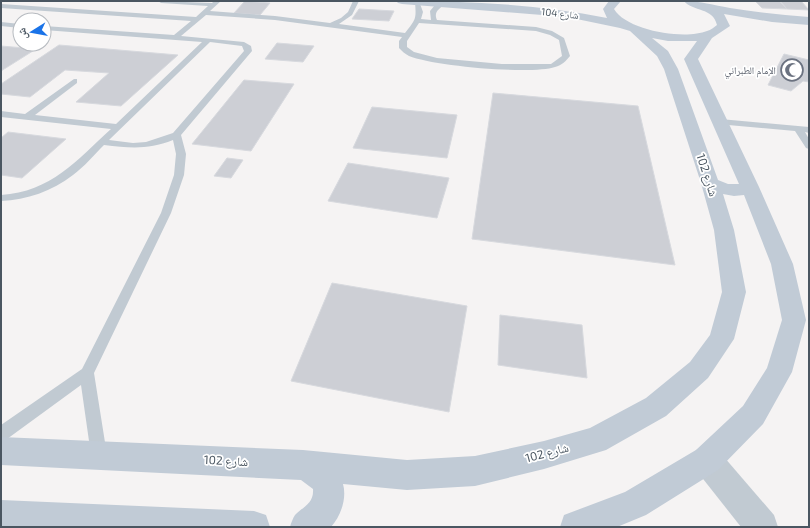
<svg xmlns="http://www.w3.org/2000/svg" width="810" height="528" font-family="'Exo 2','Noto Naskh Arabic',sans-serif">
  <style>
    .building { fill: #cdcfd5; stroke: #d7d9de }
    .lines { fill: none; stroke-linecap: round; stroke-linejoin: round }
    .lane { fill: #c1cad2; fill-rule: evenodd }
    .street { fill: #c1cad2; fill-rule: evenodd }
    .secondary { fill: #c1cbd6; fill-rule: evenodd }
    .labels { text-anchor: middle; stroke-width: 3.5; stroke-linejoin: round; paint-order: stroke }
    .far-street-label { font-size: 10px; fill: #4a5661; stroke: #fff }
    .far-worship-label { font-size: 10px; fill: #5b616d; stroke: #fff; text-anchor: end }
    .street-label { font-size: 12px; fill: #4a5661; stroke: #fff }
  </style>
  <rect width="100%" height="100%" fill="#f5f3f3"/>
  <g class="building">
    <polygon points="245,1 270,3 260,15 234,13"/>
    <polygon points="755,1 779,1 787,9 762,8"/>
    <polygon points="780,1 801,1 809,10 787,9"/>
    <polygon points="359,9 394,11 389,21 352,19"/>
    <polygon points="277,43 314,46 303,62 265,59"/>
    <polygon points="59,45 95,48 178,55 121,106 76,102 109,73 65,70 30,97 1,94 1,84"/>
    <polygon points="1,46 36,49 1,71"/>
    <polygon points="784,54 809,60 809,82 803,81 791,91 768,85"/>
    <polygon points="244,80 294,84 251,151 192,144"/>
    <polygon points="493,93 638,106 675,265 472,239"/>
    <polygon points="372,107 457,115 447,158 353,148"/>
    <polygon points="8,132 66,139 22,178 1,175 1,138"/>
    <polygon points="227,158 243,160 231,178 214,176"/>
    <polygon points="348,163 449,178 437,218 328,201"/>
    <polygon points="332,283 467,306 449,412 291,381"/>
    <polygon points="500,315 582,325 587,378 498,365"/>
  </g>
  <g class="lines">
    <g class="lane">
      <path d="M158,1L212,3L214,1H221L210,11L275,16L330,23L341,18L348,12L353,1H359L352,15L339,24L405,33C417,18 416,19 415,1H419L423,12L421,19L431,20L430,11L435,5L443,1L446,3C440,9 433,11 437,20L536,27L552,31L564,38L570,56C566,61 562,65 555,67C531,75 433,66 409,56C405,54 402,51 399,48V41L402,37L275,20L206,15L181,36L244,42L251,46L252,51L181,135L186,154L184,175L171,213L94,373L107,455L105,461L99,463L93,461L91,455L81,385L7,439L1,441V425L82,369L161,213L174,175L176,154L173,140C148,150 130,148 104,145C94,155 84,167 73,175C52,191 27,200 1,201V195C51,192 77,160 111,129L1,117V111L25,114L74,79H77V83L35,115L116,124L202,42L44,30V26L174,35L191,21L1,8V4L196,17L208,6L161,3ZM419,23L536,31L550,35L559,40L562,56L551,64H502L437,58L414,52L407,47V41ZM210,42L242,46L244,51L173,133L146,142L133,143L109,140Z"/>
      <polygon points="1,22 20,24 20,28 1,26"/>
      <polygon points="720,119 809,127 809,133 805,132 809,139 809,149 806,148 795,131 717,124 716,122"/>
    </g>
    <polygon class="street" points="707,445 718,450 774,515 778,527 741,527 696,470 692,460 696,450"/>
    <g class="secondary">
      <path d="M396,1C467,1 538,4 607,18L603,9L609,1H621L614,9C627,31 685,40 707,31C711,30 714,27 717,25C713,7 693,12 684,1C701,1 713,5 730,8C756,12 782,15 809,17V25L772,22L724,14L730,26L712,38L698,59L759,187L793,264L806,320L792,372L763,424L718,470L646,515L617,527H560L564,515L625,492L696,450L743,406L767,368L782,320L771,264L744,195L734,196L723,194L734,230L746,292L734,339L708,378L666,416L606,450L544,469L475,486L407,490L343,484C347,498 341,516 331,527H290C291,523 293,518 295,515C304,506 314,503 313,489L301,480L1,465V437L303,450L407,460L475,456L544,441L590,428L646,398L690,362L710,335L722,292L714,230L701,183L664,69L657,56L630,31L620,28L567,17L402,4L398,3ZM652,38L668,41H697L684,59L739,184H728L718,180L678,69L668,51Z"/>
      <polygon points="1,500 254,511 266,515 270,527 1,527"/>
    </g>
  </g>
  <defs>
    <g id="mosque-ring" transform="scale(1.15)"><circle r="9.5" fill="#fff" stroke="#6b7280" stroke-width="1.5"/><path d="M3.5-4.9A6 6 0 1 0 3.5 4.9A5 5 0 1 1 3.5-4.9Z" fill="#6b7280"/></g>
  </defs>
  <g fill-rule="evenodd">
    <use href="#mosque-ring" x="792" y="70"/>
  </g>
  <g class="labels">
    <g class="far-street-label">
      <text transform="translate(560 13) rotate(6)" y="4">شارع 104</text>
    </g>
    <g class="far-worship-label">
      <text x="776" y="74">الإمام الطبراني</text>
    </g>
    <g class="street-label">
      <text transform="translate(707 175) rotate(72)" y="4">شارع 102</text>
      <text transform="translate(547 453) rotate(-15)" y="4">شارع 102</text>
      <text transform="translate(226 461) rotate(3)" y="4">شارع 102</text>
    </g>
  </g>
  <rect width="810" height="528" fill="none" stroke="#4a5661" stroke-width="4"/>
  <g transform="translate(32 32) rotate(259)"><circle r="19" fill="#ffffff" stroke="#b7bbc0"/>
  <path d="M0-3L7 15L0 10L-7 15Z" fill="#1a73e8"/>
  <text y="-6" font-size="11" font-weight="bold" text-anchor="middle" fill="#4a5661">ش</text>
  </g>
</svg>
